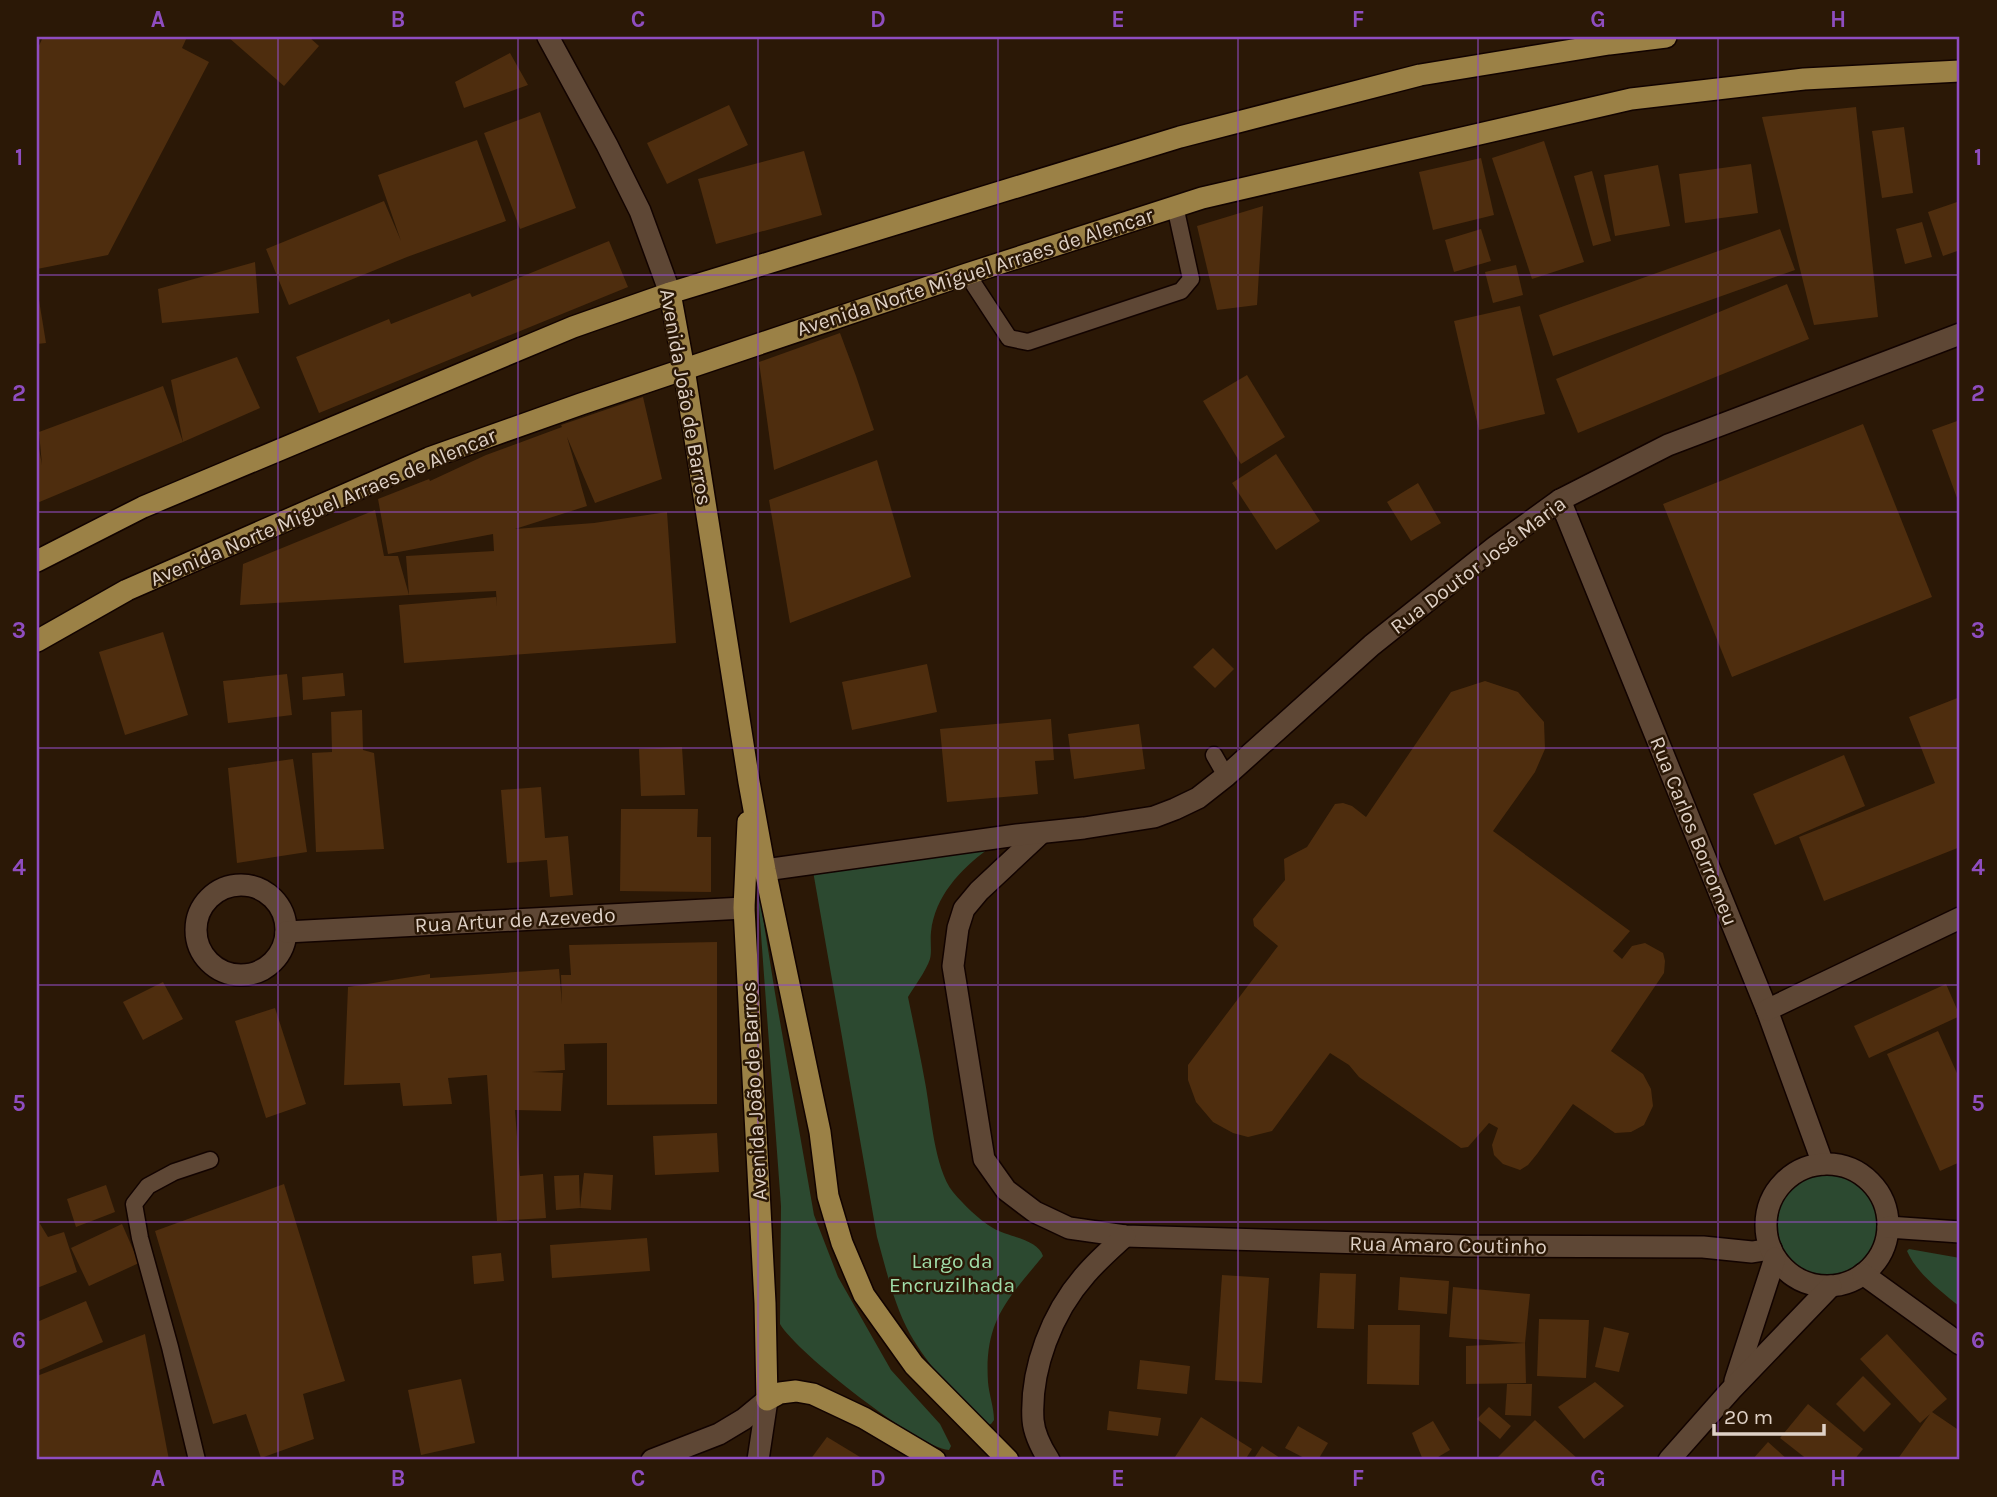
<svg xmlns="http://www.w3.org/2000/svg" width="1997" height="1497" font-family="Karla,sans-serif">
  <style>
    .green { fill: #2c4930 }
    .building { fill: #4e2d0e }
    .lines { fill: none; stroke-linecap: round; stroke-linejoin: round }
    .lane-casing { stroke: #120300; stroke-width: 19 }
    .street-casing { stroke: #120300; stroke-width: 24 }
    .secondary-casing { stroke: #120300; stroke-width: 24 }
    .primary-casing { stroke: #120300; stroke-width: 24 }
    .lane { stroke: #5e4735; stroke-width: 16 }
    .street { stroke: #5e4735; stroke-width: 21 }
    .secondary { stroke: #5e4735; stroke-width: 21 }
    .primary { stroke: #9b8146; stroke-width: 21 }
    .grid { fill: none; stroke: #8f4dc0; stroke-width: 2; stroke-opacity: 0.55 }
    .labels { text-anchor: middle; stroke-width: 5; stroke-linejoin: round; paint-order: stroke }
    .street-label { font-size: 21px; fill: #dfd1c6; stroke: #2b1806 }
    .park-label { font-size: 21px; fill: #a1dea9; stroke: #2b1806 }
    .neatline { fill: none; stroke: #8f4dc0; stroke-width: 2.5 }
    .grid-label { font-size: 23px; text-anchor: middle; font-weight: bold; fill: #8f4dc0 }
  </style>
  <rect width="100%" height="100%" fill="#2b1806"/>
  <g class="green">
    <path d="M988,849C960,870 935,896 931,932C930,941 932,951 930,959C926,971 914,987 908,997C914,1026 920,1054 925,1082C931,1113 934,1168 953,1192C964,1205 978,1219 993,1228C1008,1237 1038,1239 1043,1256C1007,1300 984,1321 988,1382C989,1395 994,1407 994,1420L991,1424L988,1425C960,1401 928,1366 910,1334C894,1305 886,1269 877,1237L813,871Z"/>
    <path d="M757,880L775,993L814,1215L838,1277L891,1370L940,1424L951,1446L949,1450C917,1447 797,1353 780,1324L781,1206Z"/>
    <circle cx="1827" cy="1225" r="60"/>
    <path d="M1909,1249L1960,1258V1307C1941,1291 1917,1274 1907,1251Z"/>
  </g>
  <g class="building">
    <polygon points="43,37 187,37 182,48 209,62 108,255 37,269 37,50"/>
    <polygon points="228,37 309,37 319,46 284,86"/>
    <polygon points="510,53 528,85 464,108 455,82"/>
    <polygon points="729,105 748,145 667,184 647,143"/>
    <polygon points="1856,107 1878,317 1814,325 1762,117"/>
    <polygon points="540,112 576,208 520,229 484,133"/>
    <polygon points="1904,127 1913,193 1882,198 1872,131"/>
    <polygon points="477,140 506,221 407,257 289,305 266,249 384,201 401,241 378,175"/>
    <polygon points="1544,141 1584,262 1532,279 1492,158"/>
    <polygon points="804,151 822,215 716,244 698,179"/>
    <polygon points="1481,158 1494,215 1433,230 1419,172"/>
    <polygon points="1751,164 1758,213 1685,223 1679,174"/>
    <polygon points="1658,165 1670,226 1615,236 1604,175"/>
    <polygon points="1592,171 1611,241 1593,246 1574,176"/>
    <polygon points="1960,201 1960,250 1943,256 1928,212"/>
    <polygon points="1263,206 1257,305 1217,310 1197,226"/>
    <polygon points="1922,222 1932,257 1905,264 1896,229"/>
    <polygon points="1481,229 1491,261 1454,272 1445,240"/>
    <polygon points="1780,229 1795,270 1553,356 1539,315"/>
    <polygon points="609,241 628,287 319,413 296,357 389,319 391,324 470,293 472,297"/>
    <polygon points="255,262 259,313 162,323 158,289"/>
    <polygon points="1516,265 1523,295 1493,303 1485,272"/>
    <polygon points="1787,284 1809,339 1578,433 1556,379"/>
    <polygon points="37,294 38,294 46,343 37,344"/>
    <polygon points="1520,306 1545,414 1479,430 1454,321"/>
    <polygon points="840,333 856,376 874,430 774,470 759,362"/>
    <polygon points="237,357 260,408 183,442 171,380"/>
    <polygon points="1247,375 1285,437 1241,464 1203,401"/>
    <polygon points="163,386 183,442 37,503 37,443 38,443 42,465 39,432"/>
    <polygon points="643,397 662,479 595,503 567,437 587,506 515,529 594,523 667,512 676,643 404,663 399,605 496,597 497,606 496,591 409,595 406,556 494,551 493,534 388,554 378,499 429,479 430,481 486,455 562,427 561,425"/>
    <polygon points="1960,420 1960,506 1932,430"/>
    <polygon points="1863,424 1932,597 1732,677 1663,504"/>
    <polygon points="1276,454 1320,521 1276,550 1232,483"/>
    <polygon points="877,460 911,577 790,623 769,500"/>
    <polygon points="1418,483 1441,523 1411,541 1387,502"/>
    <polygon points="375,510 384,556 398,556 409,595 240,605 243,564"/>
    <polygon points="163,632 188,715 125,735 99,652"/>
    <polygon points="1213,648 1234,669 1215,688 1193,667"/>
    <polygon points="927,664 937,712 852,730 842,682"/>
    <polygon points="343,673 345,696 303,700 302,677"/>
    <polygon points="287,674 292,715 228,723 223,681"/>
    <polygon points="1485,681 1518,692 1544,722 1545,749 1535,772 1493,831 1630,931 1613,951 1622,959 1632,946 1645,943 1663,953 1665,961 1664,973 1611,1051 1643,1074 1651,1089 1653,1106 1644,1125 1631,1132 1615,1133 1573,1104 1537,1154 1528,1165 1520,1170 1503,1164 1494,1155 1492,1145 1498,1128 1489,1123 1468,1147 1461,1148 1359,1077 1349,1065 1330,1053 1272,1131 1248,1137 1233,1133 1213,1122 1196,1102 1188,1080 1188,1065 1278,946 1254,926 1253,919 1285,880 1284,859 1307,847 1335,804 1343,803 1352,806 1366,817 1451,692"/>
    <polygon points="1960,697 1960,847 1824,901 1799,837 1935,783 1909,717"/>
    <polygon points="362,710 363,750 374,753 384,849 316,852 312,753 332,752 331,712"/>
    <polygon points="1051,719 1054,760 1035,761 1038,794 947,802 940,729"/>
    <polygon points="1139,724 1145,769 1074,779 1068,734"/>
    <polygon points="682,747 685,795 641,796 639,749"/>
    <polygon points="1844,755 1865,806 1775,845 1753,794"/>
    <polygon points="293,759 307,852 237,863 228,768"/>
    <polygon points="541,787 545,838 568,836 573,895 550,897 547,860 507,863 501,790"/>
    <polygon points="621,809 698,809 697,837 711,837 711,892 620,891"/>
    <polygon points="717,942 717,1104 607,1105 607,1043 564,1044 565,1070 532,1072 563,1073 561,1111 515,1110 520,1176 543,1174 546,1218 497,1221 487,1075 448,1078 452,1104 403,1106 400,1083 344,1085 348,987 430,974 430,978 559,969 562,1004 561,975 571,975 569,945"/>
    <polygon points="163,982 183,1019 143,1040 123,1002"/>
    <polygon points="1946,984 1960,1016 1869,1058 1854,1026"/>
    <polygon points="275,1008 306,1104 266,1118 235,1021"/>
    <polygon points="1938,1031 1960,1080 1960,1162 1940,1171 1887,1054"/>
    <polygon points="717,1133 719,1172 655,1175 653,1136"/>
    <polygon points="584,1173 613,1175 611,1210 580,1208"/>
    <polygon points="579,1175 580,1208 556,1210 554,1176"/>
    <polygon points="284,1184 345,1381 303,1394 314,1439 261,1458 246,1414 213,1424 155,1231"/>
    <polygon points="106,1185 115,1212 76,1227 67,1199"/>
    <polygon points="37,1219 48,1237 64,1232 77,1272 37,1288"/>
    <polygon points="122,1224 139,1263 89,1286 71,1248"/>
    <polygon points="647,1238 650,1271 552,1278 550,1245"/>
    <polygon points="501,1253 504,1281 474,1284 472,1256"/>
    <polygon points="1320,1273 1356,1274 1354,1329 1317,1328"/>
    <polygon points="1222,1275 1269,1278 1262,1383 1215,1380"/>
    <polygon points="1400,1277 1449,1281 1447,1314 1398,1310"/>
    <polygon points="1453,1287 1530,1294 1525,1343 1526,1383 1466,1384 1466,1346 1525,1343 1449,1337"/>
    <polygon points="86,1301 103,1342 37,1371 37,1322"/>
    <polygon points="1539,1319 1589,1320 1586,1378 1537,1376"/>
    <polygon points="1368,1325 1420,1325 1419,1385 1367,1384"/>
    <polygon points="1604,1327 1629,1333 1619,1372 1595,1367"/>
    <polygon points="145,1334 169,1460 37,1460 37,1376"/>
    <polygon points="1887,1334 1947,1399 1932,1412 1960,1431 1960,1460 1897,1460 1930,1414 1920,1423 1860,1359"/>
    <polygon points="1140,1360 1190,1366 1187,1394 1137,1389"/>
    <polygon points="1863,1376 1891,1404 1864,1432 1836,1404"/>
    <polygon points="461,1379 475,1443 421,1455 408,1390"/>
    <polygon points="1595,1382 1624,1406 1584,1439 1558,1407"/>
    <polygon points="1507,1384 1532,1384 1531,1416 1505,1415"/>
    <polygon points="1808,1404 1863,1449 1854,1460 1808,1460 1780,1438"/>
    <polygon points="1489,1407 1511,1426 1500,1439 1477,1419"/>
    <polygon points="1109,1411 1161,1418 1158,1436 1107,1430"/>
    <polygon points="1201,1417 1252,1449 1245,1460 1173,1460"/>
    <polygon points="1535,1420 1579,1460 1495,1460"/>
    <polygon points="1433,1421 1450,1450 1433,1460 1423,1460 1412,1433"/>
    <polygon points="1298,1426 1328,1443 1318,1460 1308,1460 1285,1448"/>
    <polygon points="827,1437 865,1460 810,1460"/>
    <polygon points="1768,1442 1788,1460 1752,1460"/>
    <polygon points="1262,1446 1283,1460 1253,1460"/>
  </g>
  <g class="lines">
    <g class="lane-casing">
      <g id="lane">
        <polyline points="967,274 1009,338 1028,342 1181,291 1191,279 1175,206"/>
        <polyline points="1214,755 1226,776"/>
        <polyline points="197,1460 170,1347 140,1238 134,1204 148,1186 174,1172 210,1160"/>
      </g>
    </g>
    <g class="street-casing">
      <g id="street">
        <polyline points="1560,500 1767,1010 1823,1164"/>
        <polyline points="1041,833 979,891 964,909 958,928 953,966 984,1159 1006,1190 1035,1212 1069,1228 1125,1236 1465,1246 1703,1247 1752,1252 1771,1249"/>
        <polyline points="765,870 1017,835 1084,828 1154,817 1175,809 1198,798 1226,776 1372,645 1495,547 1560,500 1668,445 1960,334"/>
        <circle cx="241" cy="930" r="45"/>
        <polyline points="286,932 744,908"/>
        <polyline points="1767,1010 1960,918"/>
        <circle cx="1827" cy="1225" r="61"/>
        <polyline points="1888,1227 1960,1232"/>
        <polyline points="1863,1274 1960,1344"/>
        <polyline points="1735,1381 1775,1258"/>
        <path d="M1049,1460C1042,1449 1034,1433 1033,1420C1030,1369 1052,1312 1086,1274C1098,1260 1112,1248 1125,1236"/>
        <polyline points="1669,1460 1731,1390 1831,1286"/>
      </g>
    </g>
    <g class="secondary-casing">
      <g id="secondary">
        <polyline points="548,37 607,145 640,211 670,293"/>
        <polyline points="652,1460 719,1434 744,1419 767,1400"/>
        <polyline points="758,1460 767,1400"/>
      </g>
    </g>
    <g class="primary-casing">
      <g id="primary">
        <polyline points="670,293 684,369 749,782 765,870 820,1132 828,1196 842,1243 864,1295 914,1365 1008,1460"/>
        <polyline points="37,561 143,507 573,327 670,293 1180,137 1420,75 1609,44 1666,37"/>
        <polyline points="37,641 127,590 429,458 581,404 967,274 1202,198 1631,99 1804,79 1960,71"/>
        <polyline points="748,822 744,908 765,1303 767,1400 780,1393 796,1391 813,1394 864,1418 935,1460"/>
      </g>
    </g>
    <use href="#lane" class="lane"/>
    <use href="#street" class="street"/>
    <use href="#secondary" class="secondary"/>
    <use href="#primary" class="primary"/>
  </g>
  <path class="grid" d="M278,37V1460M518,37V1460M758,37V1460M998,37V1460M1238,37V1460M1478,37V1460M1718,37V1460M37,275H1960M37,512H1960M37,748H1960M37,985H1960M37,1222H1960"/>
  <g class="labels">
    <g class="street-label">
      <text transform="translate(975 272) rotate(-18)" y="7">Avenida Norte Miguel Arraes de Alencar</text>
      <text transform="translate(686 397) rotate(80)" y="7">Avenida João de Barros</text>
      <text transform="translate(323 507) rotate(-23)" y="7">Avenida Norte Miguel Arraes de Alencar</text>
      <text transform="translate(1478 565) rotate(-37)" y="7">Rua Doutor José Maria</text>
      <text transform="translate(1694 831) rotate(68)" y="7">Rua Carlos Borromeu</text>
      <text transform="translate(515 920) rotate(-3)" y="7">Rua Artur de Azevedo</text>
      <text transform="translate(754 1091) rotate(-93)" y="7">Avenida João de Barros</text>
      <text transform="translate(1448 1245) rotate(1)" y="7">Rua Amaro Coutinho</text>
    </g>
    <g class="park-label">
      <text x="952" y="1268">Largo da<tspan x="952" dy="24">Encruzilhada</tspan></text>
    </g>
  </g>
  <rect width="1997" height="1497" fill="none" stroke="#2b1806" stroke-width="77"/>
  <path d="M1714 1424v10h110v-10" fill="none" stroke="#dfd1c6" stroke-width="3.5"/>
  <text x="1724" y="1424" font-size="21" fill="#dfd1c6" stroke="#2b1806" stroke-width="5" paint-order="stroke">20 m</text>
  <rect x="38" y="38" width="1920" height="1420" class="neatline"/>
  <g class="grid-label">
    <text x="158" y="27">A</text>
    <text x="398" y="27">B</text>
    <text x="638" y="27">C</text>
    <text x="878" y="27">D</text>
    <text x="1118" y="27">E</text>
    <text x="1358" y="27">F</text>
    <text x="1598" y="27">G</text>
    <text x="1838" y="27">H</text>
    <text x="19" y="165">1</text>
    <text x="1978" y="165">1</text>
    <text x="19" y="401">2</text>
    <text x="1978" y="401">2</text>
    <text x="19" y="638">3</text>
    <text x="1978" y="638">3</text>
    <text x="19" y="875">4</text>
    <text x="1978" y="875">4</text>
    <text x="19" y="1111">5</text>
    <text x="1978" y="1111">5</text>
    <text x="19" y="1348">6</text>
    <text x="1978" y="1348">6</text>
    <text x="158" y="1486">A</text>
    <text x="398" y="1486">B</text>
    <text x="638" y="1486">C</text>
    <text x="878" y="1486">D</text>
    <text x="1118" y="1486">E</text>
    <text x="1358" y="1486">F</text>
    <text x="1598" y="1486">G</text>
    <text x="1838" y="1486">H</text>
  </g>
</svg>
